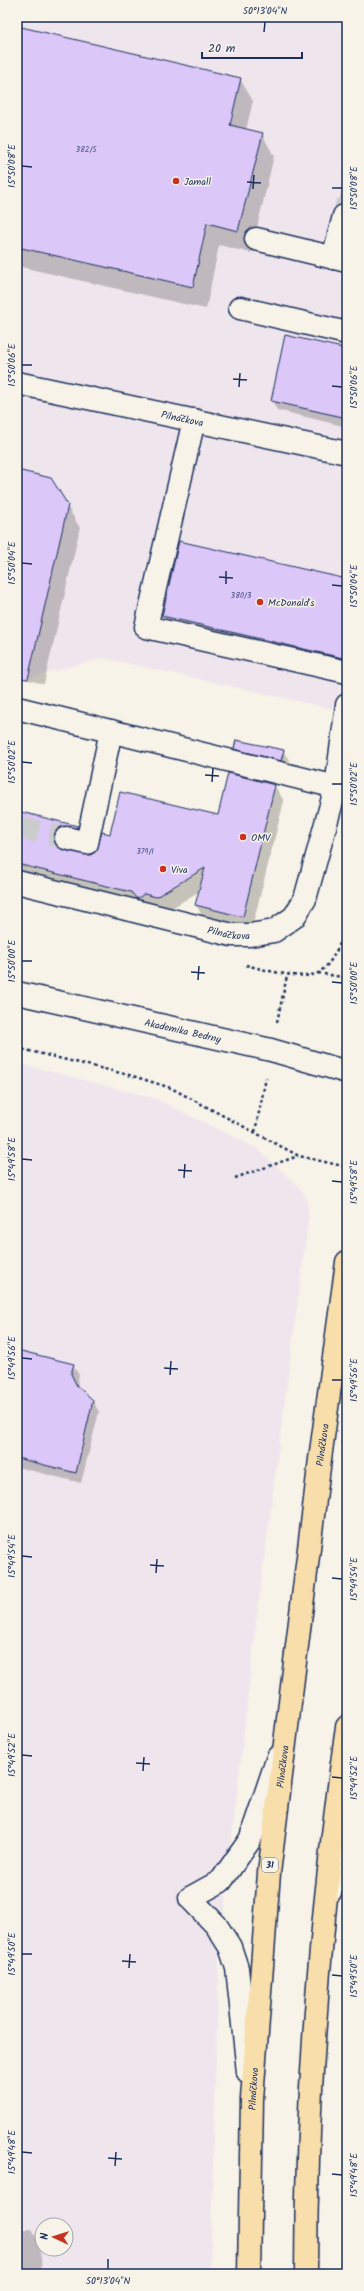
<svg xmlns="http://www.w3.org/2000/svg" width="364" height="2291" font-family="Kalam,sans-serif">
  <style>
    .built { fill: #efe6ed; fill-rule: evenodd }
    .shadow { fill: #0003 }
    .building { fill: #dbc7f8; stroke: #1b2f5e }
    .lines { fill: none; stroke-linecap: round; stroke-linejoin: round }
    .minor-tunnel { stroke: #cbcccc; stroke-width: 22; stroke-dasharray: 22 11; stroke-linecap: butt }
    .minor-casing { stroke: #1b2f5e; stroke-width: 25 }
    .major-casing { stroke: #1b2f5e; stroke-width: 25 }
    .path { stroke: #1b2f5e; stroke-width: 2.5; stroke-dasharray: 3 3; stroke-linecap: butt }
    .minor { stroke: #f7f3e8; stroke-width: 22 }
    .major { stroke: #f8deab; stroke-width: 22 }
    .ticks { fill: none; stroke: #1b2f5e; stroke-width: 1.5 }
    .poi-dot { fill: #c8321e; stroke: #f7f3e8; stroke-width: 1.5 }
    .labels { text-anchor: middle; stroke-width: 3; stroke-linejoin: round; paint-order: stroke }
    .number-label { font-size: 8px; fill: #4b5584 }
    .shield { fill: #f7f3e8; stroke: #5d6a87; stroke-width: 1 }
    .shield-label { font-size: 9px; font-weight: bold; fill: #1b2f5e }
    .poi-label { font-size: 10px; fill: #1b2f5e; stroke: #f7f3e8; text-anchor: start }
    .street-label { font-size: 10px; fill: #1b2f5e; stroke: #f7f3e8 }
    .neatline { fill: none; stroke: #1b2f5e; stroke-width: 1.5 }
    .ticks-label { font-size: 10px; text-anchor: middle; fill: #1b2f5e }
  </style>
  <rect width="100%" height="100%" fill="#f7f3e8"/>
  <filter id="ink" filterUnits="userSpaceOnUse"><feTurbulence type="fractalNoise" baseFrequency=".025" numOctaves="2"/><feDisplacementMap in="SourceGraphic" scale="8" xChannelSelector="R" yChannelSelector="G"/><feConvolveMatrix kernelMatrix="1 2 1 2 8 2 1 2 1" color-interpolation-filters="sRGB"/></filter>
  <g filter="url(#ink)">
    <g class="built">
      <polygon points="17,17 347,17 347,712 103,658 17,681"/>
      <path d="M17,1063L154,1098L258,1149L297,1185L306,1197L309,1216L257,1615L219,1956L210,2274H17ZM42,2225H66V2249H42Z"/>
    </g>
    <g class="shadow">
      <polygon points="17,27 240,79 253,101 246,130 262,134 274,156 251,253 219,245 206,309 17,266"/>
      <polygon points="344,180 347,180 347,222 338,206"/>
      <polygon points="338,346 347,348 347,427 277,410 272,401"/>
      <polygon points="17,471 67,506 80,528 44,684 17,677"/>
      <polygon points="347,580 347,677 176,638 164,616"/>
      <polygon points="235,749 283,751 289,760 286,769 240,758"/>
      <polygon points="275,786 284,801 251,932 205,920 196,905 200,891 165,912 17,877 17,812 77,827 86,842 66,844 62,851 90,856 97,852 110,835 218,816"/>
      <polygon points="17,1350 73,1365 79,1375 77,1386 78,1389 93,1401 99,1412 81,1483 17,1467"/>
      <polygon points="32,2229 40,2244 42,2274 17,2274 17,2230"/>
    </g>
    <g class="building">
      <polygon points="17,26 241,78 230,125 263,133 238,231 207,223 193,287 17,247"/>
      <polygon points="285,335 347,349 347,418 271,401"/>
      <polygon points="17,470 51,478 68,505 28,679 17,678"/>
      <polygon points="179,541 347,579 347,659 162,616"/>
      <polygon points="236,740 284,750 281,761 234,749"/>
      <polygon points="228,773 275,785 243,917 195,905 205,868 156,897 144,894 137,899 131,892 17,864 17,811 78,826 77,828 63,826 57,829 54,835 54,842 63,850 90,855 96,851 102,832 110,834 120,792 218,815"/>
      <polygon points="17,1350 74,1364 71,1374 77,1386 93,1400 76,1473 17,1458"/>
    </g>
    <g class="lines">
      <g class="minor-tunnel">
        <polyline points="344,216 347,201"/>
        <polyline points="17,827 66,838"/>
      </g>
      <g class="minor-casing">
        <g id="minor">
          <polyline points="256,239 347,261"/>
          <polyline points="333,258 344,216"/>
          <polyline points="240,308 347,333"/>
          <path id="s1" d="M17,383L347,453"/>
          <polyline points="194,420 146,627 347,672"/>
          <polyline points="17,708 336,787 347,784"/>
          <polyline points="66,838 87,843 111,731"/>
          <path id="s2" d="M17,882L232,935H250L274,931L294,917L305,899L336,787L347,705"/>
          <path id="s3" d="M17,993L271,1050L347,1072"/>
          <polyline points="330,1892 347,1847"/>
          <polyline points="248,2072 237,1968 230,1947 216,1925 190,1898 221,1881 250,1840 278,1757"/>
        </g>
      </g>
      <g class="major-casing">
        <g id="major">
          <path id="s4" d="M249,2274L252,2099L269,1873L320,1459L347,1262"/>
          <path d="M306,2274C306,2091 321,1908 347,1727"/>
        </g>
      </g>
      <g class="path">
        <path d="M246,965C262,969 303,981 318,973C333,964 341,941 347,926"/>
        <polyline points="318,973 347,978"/>
        <polyline points="277,1022 287,976"/>
        <polyline points="17,1048 133,1076 171,1088 299,1156 347,1167"/>
        <polyline points="255,1132 266,1078"/>
        <polyline points="235,1178 298,1156"/>
        <polyline points="347,2274 347,2218"/>
      </g>
      <use href="#minor" class="minor"/>
      <use href="#major" class="major"/>
    </g>
  </g>
  <path class="ticks" d="M264,32L265,22M22,166L32,167M247,182L261,183M332,188H342M253,189L254,175M22,365H32M233,379L247,380M332,386L342,387M239,387L240,373M22,563L32,564M219,577L233,578M226,584V571M332,585L342,586M22,762L32,763M205,775L219,776M212,782L213,768M332,784H342M22,961H32M191,972L205,973M198,980L199,966M332,982L342,983M22,1159L32,1160M178,1170L192,1171M184,1178L185,1164M332,1181L342,1182M22,1358L32,1359M164,1368L178,1369M170,1375L171,1361M332,1380H342M22,1556L32,1557M150,1565L164,1566M156,1573L157,1559M332,1578L342,1579M22,1755L32,1756M136,1763L150,1764M143,1771L144,1757M332,1777L342,1778M22,1954H32M122,1961L136,1962M129,1968L130,1954M332,1975L342,1976M22,2152L32,2153M108,2158L122,2159M115,2166L116,2152M332,2174L342,2175M108,2269V2259"/>
  <g class="poi-dot">
    <circle cx="176" cy="181" r="4"/>
    <circle cx="260" cy="602" r="4"/>
    <circle cx="243" cy="837" r="4"/>
    <circle cx="163" cy="869" r="4"/>
  </g>
  <g class="labels">
    <g class="number-label">
      <text x="86" y="152">382/5</text>
      <text x="241" y="598">380/3</text>
      <text x="145" y="854">379/1</text>
    </g>
    <rect class="shield" x="262" y="1858" width="16" height="14" rx="3"/>
    <g class="shield-label">
      <text x="270" y="1868">31</text>
    </g>
    <g class="poi-label">
      <text x="184" y="185">Jamall</text>
      <text x="268" y="606">McDonald's</text>
      <text x="251" y="841">OMV</text>
      <text x="171" y="873">Viva</text>
    </g>
    <g class="street-label">
      <text dy="4" stroke="none"><textPath href="#s1" startOffset="169">Pilnáčkova</textPath></text>
      <text dy="4" stroke="none"><textPath href="#s2" startOffset="218">Pilnáčkova</textPath></text>
      <text dy="4" stroke="none"><textPath href="#s3" startOffset="170">Akademika Bedrny</textPath></text>
      <text dy="4" stroke="none"><textPath href="#s4" startOffset="833">Pilnáčkova</textPath></text>
      <text dy="4" stroke="none"><textPath href="#s4" startOffset="509">Pilnáčkova</textPath></text>
      <text dy="4" stroke="none"><textPath href="#s4" startOffset="185">Pilnáčkova</textPath></text>
    </g>
  </g>
  <rect width="364" height="2291" fill="none" stroke="#f7f3e8" stroke-width="44"/>
  <g transform="translate(54 2237) rotate(274)"><circle r="19" fill="#f7f3e8" stroke="#9fa5b1"/>
  <path d="M0-3L7 15L0 10L-7 15Z" fill="#c8321e"/>
  <text y="-6" font-size="11" font-weight="bold" text-anchor="middle" fill="#1b2f5e">N</text>
  </g>
  <path d="M202 52v6h100v-6" fill="none" stroke="#1b2f5e" stroke-width="2"/>
  <text x="208" y="52" font-size="12" fill="#1b2f5e" stroke="#f7f3e8" stroke-width="3" paint-order="stroke">20 m</text>
  <rect x="22" y="22" width="320" height="2247" class="neatline"/>
  <g class="ticks-label">
    <text x="265" y="14">50°13'04"N</text>
    <text transform="translate(11 166) rotate(-90)" y="4">15°50'08"E</text>
    <text transform="translate(353 188) rotate(-90)" y="4">15°50'08"E</text>
    <text transform="translate(11 365) rotate(-90)" y="4">15°50'06"E</text>
    <text transform="translate(353 387) rotate(-90)" y="4">15°50'06"E</text>
    <text transform="translate(11 563) rotate(-90)" y="4">15°50'04"E</text>
    <text transform="translate(353 586) rotate(-90)" y="4">15°50'04"E</text>
    <text transform="translate(11 762) rotate(-90)" y="4">15°50'02"E</text>
    <text transform="translate(353 784) rotate(-90)" y="4">15°50'02"E</text>
    <text transform="translate(11 961) rotate(-90)" y="4">15°50'00"E</text>
    <text transform="translate(353 983) rotate(-90)" y="4">15°50'00"E</text>
    <text transform="translate(11 1159) rotate(-90)" y="4">15°49'58"E</text>
    <text transform="translate(353 1182) rotate(-90)" y="4">15°49'58"E</text>
    <text transform="translate(11 1358) rotate(-90)" y="4">15°49'56"E</text>
    <text transform="translate(353 1380) rotate(-90)" y="4">15°49'56"E</text>
    <text transform="translate(11 1556) rotate(-90)" y="4">15°49'54"E</text>
    <text transform="translate(353 1579) rotate(-90)" y="4">15°49'54"E</text>
    <text transform="translate(11 1755) rotate(-90)" y="4">15°49'52"E</text>
    <text transform="translate(353 1778) rotate(-90)" y="4">15°49'52"E</text>
    <text transform="translate(11 1954) rotate(-90)" y="4">15°49'50"E</text>
    <text transform="translate(353 1976) rotate(-90)" y="4">15°49'50"E</text>
    <text transform="translate(11 2152) rotate(-90)" y="4">15°49'48"E</text>
    <text transform="translate(353 2175) rotate(-90)" y="4">15°49'48"E</text>
    <text x="108" y="2284">50°13'04"N</text>
  </g>
</svg>
